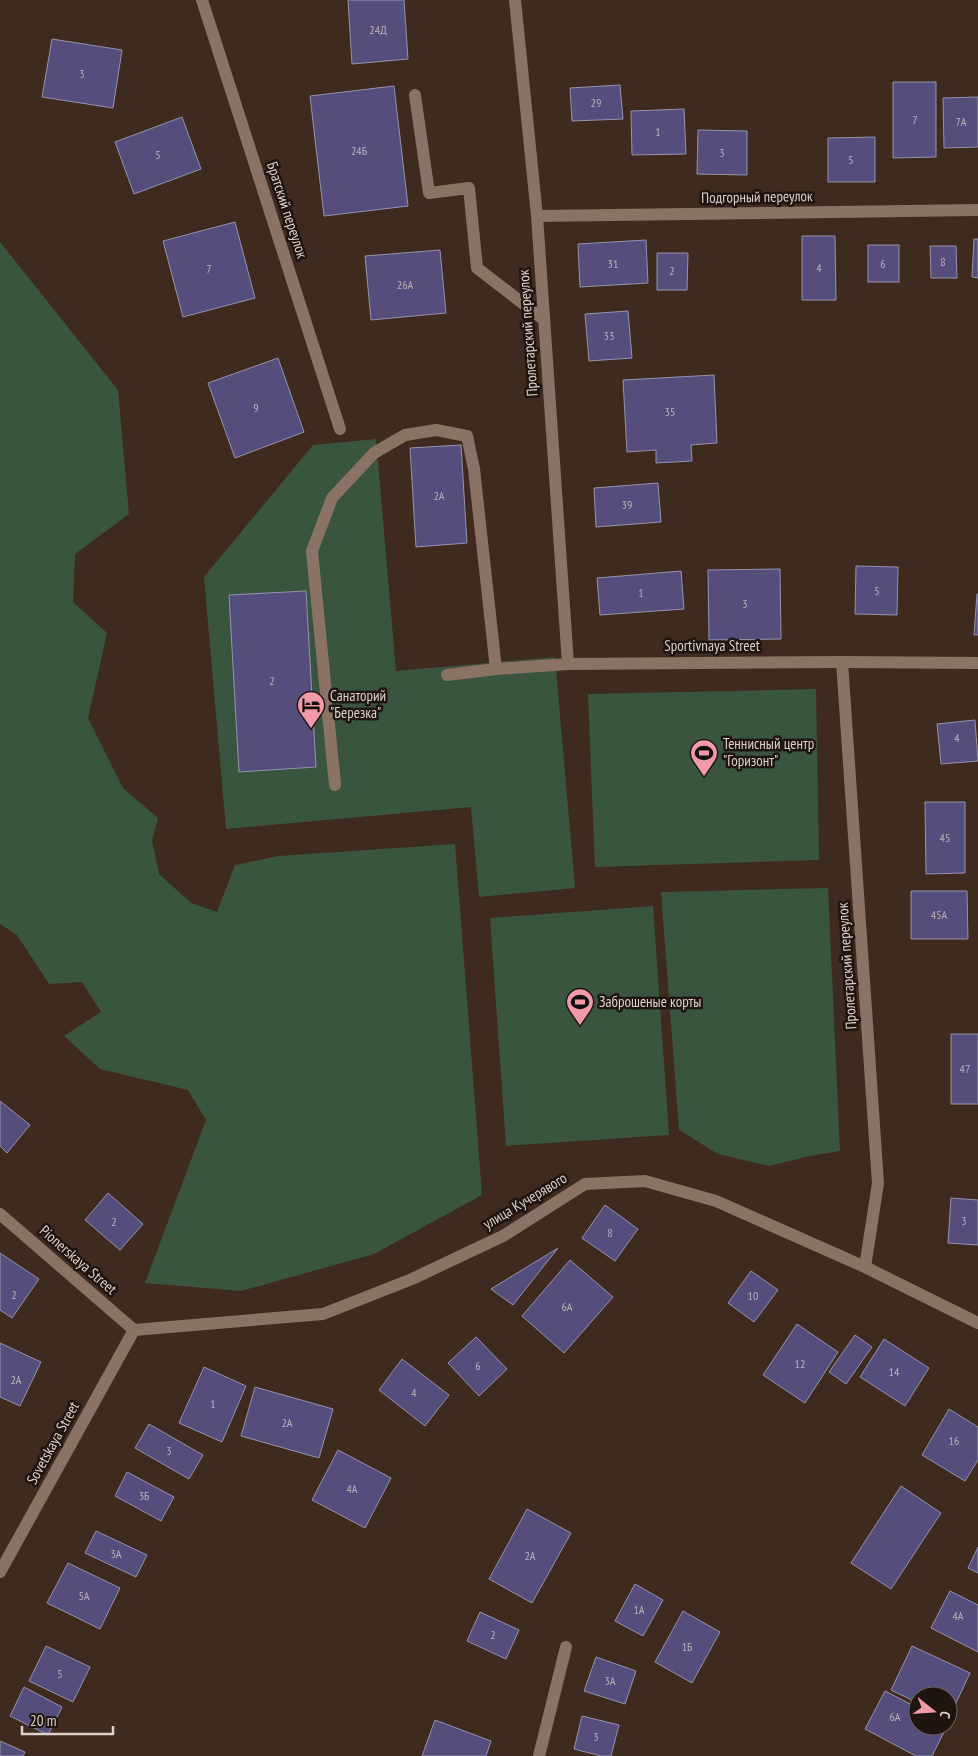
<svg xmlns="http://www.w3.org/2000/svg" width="978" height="1756" font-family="'PT Sans Narrow',sans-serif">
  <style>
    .green { fill: #3a553f }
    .building { fill: #554e7d; stroke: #9693ac }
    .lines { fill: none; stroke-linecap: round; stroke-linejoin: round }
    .minor { stroke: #8a7264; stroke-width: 12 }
    .labels { text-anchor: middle; stroke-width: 5; stroke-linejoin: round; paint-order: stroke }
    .number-label { font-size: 12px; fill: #bcb0b6 }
    .street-label { font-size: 15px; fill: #dfd1c9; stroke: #1f1510 }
    .poi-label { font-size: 15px; fill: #dfd1c9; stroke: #1f1510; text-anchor: start }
  </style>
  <rect width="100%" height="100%" fill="#3f2a1f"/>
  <g class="green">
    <polygon points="0,242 118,390 129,514 75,554 73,602 107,633 88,718 123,788 158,818 152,840 159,874 191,903 217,912 235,865 279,856 455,844 482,1195 374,1254 241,1291 145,1283 206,1120 188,1090 100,1069 64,1036 101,1012 82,982 49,984 17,935 0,924"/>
    <polygon points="376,439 396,671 555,657 575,888 479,897 471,807 226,829 204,577 313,445"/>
    <polygon points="816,689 819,860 595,867 588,694"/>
    <polygon points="828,888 840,1151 810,1156 769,1166 718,1154 679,1130 661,892"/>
    <polygon points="653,906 669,1135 506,1146 490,918"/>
  </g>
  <g class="building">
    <polygon points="348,0 404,0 408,59 352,64"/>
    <polygon points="52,39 122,50 113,108 42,97"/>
    <polygon points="893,82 936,82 936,157 893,158"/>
    <polygon points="620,85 623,119 572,121 570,88"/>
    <polygon points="394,86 408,206 324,216 310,96"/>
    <polygon points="978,97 978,147 944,148 943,98"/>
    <polygon points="684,109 686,154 632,155 631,111"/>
    <polygon points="182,117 201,169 134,194 115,142"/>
    <polygon points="698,130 747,131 747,175 697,174"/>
    <polygon points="875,137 875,182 828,182 828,138"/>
    <polygon points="235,222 255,298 183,317 163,241"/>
    <polygon points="802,236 835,236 836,300 802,300"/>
    <polygon points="974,239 978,239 978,278 972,277"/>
    <polygon points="646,240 648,283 580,287 578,244"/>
    <rect x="868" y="245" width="31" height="37"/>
    <polygon points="930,246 956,246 957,278 931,278"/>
    <polygon points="440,250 446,313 371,320 365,256"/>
    <polygon points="657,253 688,253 687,290 657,290"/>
    <polygon points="628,311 632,358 589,361 585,314"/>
    <polygon points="278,358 304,432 235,458 208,383"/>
    <polygon points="714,375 717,443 691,445 692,461 656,463 656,450 627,452 623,380"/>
    <polygon points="461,445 467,543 416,547 410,448"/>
    <polygon points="658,483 661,522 596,527 594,488"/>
    <polygon points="856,566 898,567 897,615 855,614"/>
    <polygon points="780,569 781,639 709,640 708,570"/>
    <polygon points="681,571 684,609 600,615 597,578"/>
    <polygon points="306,591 316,767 239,772 229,595"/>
    <polygon points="977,594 978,594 978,635 974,635"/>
    <polygon points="975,720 978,761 941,764 937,724"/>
    <polygon points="925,802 965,802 965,873 926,874"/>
    <polygon points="911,891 967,891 968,939 911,939"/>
    <rect x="951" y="1034" width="27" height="70"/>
    <polygon points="0,1101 30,1125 7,1153 0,1146"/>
    <polygon points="108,1193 143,1224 120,1250 85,1220"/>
    <polygon points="951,1198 978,1200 978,1245 948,1243"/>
    <polygon points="605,1205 638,1229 615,1261 582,1238"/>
    <polygon points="558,1248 513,1305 491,1289"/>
    <polygon points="0,1253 39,1279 12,1318 0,1310"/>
    <polygon points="570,1260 613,1297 564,1353 522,1316"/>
    <polygon points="751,1271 778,1290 754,1322 728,1303"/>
    <polygon points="797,1324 838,1352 805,1403 763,1375"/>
    <polygon points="855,1335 872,1347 846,1384 829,1372"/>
    <polygon points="476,1337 507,1369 479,1396 448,1363"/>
    <polygon points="884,1339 929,1368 905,1406 860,1377"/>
    <polygon points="0,1343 41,1362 20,1406 0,1397"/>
    <polygon points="402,1359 449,1395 425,1426 379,1390"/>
    <polygon points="204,1367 246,1386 222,1442 179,1423"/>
    <polygon points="255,1387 333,1409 319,1458 241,1436"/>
    <polygon points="949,1409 978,1427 978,1460 965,1481 922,1455"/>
    <polygon points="149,1424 203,1455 189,1479 135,1448"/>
    <polygon points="338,1450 391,1478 365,1528 312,1500"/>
    <polygon points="127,1472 174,1497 161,1521 115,1496"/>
    <polygon points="901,1486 941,1513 891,1589 851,1563"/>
    <polygon points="527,1509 571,1533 532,1603 489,1579"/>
    <polygon points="96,1531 147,1555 136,1577 85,1553"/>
    <polygon points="978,1547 978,1573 968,1568"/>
    <polygon points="68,1563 120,1588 100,1629 47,1603"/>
    <polygon points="635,1584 663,1600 643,1636 615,1621"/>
    <polygon points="950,1591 978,1605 978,1652 931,1628"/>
    <polygon points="683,1611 720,1632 692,1683 655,1662"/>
    <polygon points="480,1612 519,1630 506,1659 467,1641"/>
    <polygon points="46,1646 90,1667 73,1702 29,1681"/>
    <polygon points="912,1646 970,1673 949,1718 948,1717 948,1696 918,1696 918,1703 891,1690"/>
    <polygon points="596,1657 636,1671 625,1704 584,1691"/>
    <polygon points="24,1687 62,1707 48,1735 10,1716"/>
    <polygon points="885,1691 918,1708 918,1726 947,1726 932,1756 916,1756 865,1729"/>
    <polygon points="582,1716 619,1725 611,1756 601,1756 574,1749"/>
    <polygon points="435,1720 491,1741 486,1756 422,1756"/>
    <polygon points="0,1741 25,1752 23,1756 0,1756"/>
  </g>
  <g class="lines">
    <g class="minor">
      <polyline points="202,0 340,429"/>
      <polyline points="515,0 537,216 568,664"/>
      <polyline points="415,95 429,193 469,188 477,268 543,319"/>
      <polyline points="537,216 978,210"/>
      <polyline points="842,662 878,1183 865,1267"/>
      <polyline points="447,675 496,669 568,664 842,662 978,663"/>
      <polyline points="335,785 312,551 332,498 374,453 405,435 436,430 467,436 474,469 496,669"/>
      <polyline points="0,1214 134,1330"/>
      <polyline points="134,1330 323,1314 412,1279 503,1236 585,1184 645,1181 716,1201 865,1267 978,1323"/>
      <polyline points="0,1572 134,1330"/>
      <polyline points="539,1756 566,1647"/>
    </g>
  </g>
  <defs>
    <g id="hotel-pin" transform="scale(1.4375)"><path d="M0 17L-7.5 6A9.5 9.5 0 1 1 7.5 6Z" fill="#f39aa9" stroke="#1f1510"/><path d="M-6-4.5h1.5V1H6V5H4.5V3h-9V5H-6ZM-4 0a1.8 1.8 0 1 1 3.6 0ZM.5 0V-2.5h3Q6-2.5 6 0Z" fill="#111"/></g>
    <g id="stadium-pin" transform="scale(1.4375)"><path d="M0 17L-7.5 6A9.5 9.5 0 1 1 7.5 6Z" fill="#f39aa9" stroke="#1f1510"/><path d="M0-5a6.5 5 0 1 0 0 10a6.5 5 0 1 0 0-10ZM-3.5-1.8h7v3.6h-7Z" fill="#111"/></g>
  </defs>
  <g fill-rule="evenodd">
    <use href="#hotel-pin" x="311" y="705"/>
    <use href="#stadium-pin" x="704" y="753"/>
    <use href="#stadium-pin" x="580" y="1002"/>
  </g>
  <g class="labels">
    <g class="number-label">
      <text x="378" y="34">24Д</text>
      <text x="82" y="78">3</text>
      <text x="596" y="107">29</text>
      <text x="915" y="124">7</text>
      <text x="961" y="126">7А</text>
      <text x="658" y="136">1</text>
      <text x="359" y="155">24Б</text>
      <text x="722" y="157">3</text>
      <text x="158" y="159">5</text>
      <text x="851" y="164">5</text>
      <text x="943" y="266">8</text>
      <text x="613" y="268">31</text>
      <text x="883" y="268">6</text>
      <text x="819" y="272">4</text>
      <text x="209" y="273">7</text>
      <text x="672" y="275">2</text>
      <text x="405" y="289">26А</text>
      <text x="609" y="340">33</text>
      <text x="256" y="412">9</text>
      <text x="670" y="416">35</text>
      <text x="439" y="500">2А</text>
      <text x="627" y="509">39</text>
      <text x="877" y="595">5</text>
      <text x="641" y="597">1</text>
      <text x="745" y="608">3</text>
      <text x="272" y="685">2</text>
      <text x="957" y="742">4</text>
      <text x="945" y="842">45</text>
      <text x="939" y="919">45А</text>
      <text x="965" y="1073">47</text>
      <text x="964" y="1225">3</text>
      <text x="114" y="1226">2</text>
      <text x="610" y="1237">8</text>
      <text x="14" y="1299">2</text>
      <text x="753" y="1300">10</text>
      <text x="567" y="1311">6А</text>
      <text x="800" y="1368">12</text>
      <text x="478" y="1370">6</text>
      <text x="894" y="1376">14</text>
      <text x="16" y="1384">2А</text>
      <text x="414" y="1397">4</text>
      <text x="213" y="1408">1</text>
      <text x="287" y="1427">2А</text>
      <text x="954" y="1445">16</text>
      <text x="169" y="1455">3</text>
      <text x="352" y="1493">4А</text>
      <text x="144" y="1500">3Б</text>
      <text x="116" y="1558">3А</text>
      <text x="530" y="1560">2А</text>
      <text x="84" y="1600">5А</text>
      <text x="639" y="1614">1А</text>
      <text x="958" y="1620">4А</text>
      <text x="493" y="1639">2</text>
      <text x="687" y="1651">1Б</text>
      <text x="60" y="1678">5</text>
      <text x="610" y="1685">3А</text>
      <text x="895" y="1721">6А</text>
      <text x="596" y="1741">3</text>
    </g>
    <g class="street-label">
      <text transform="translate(757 197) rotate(-1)" y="5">Подгорный переулок</text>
      <text transform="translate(287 210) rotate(72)" y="5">Братский переулок</text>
      <text transform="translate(528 333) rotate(-94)" y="5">Пролетарский переулок</text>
      <text x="712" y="651">Sportivnaya Street</text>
      <text transform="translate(847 966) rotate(-94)" y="5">Пролетарский переулок</text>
      <text transform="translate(525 1201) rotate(-31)" y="5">улица Кучерявого</text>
      <text transform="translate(78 1260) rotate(41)" y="5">Pionerskaya Street</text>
      <text transform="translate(53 1443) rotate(-61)" y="5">Sovetskaya Street</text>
    </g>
    <g class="poi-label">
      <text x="330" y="701">Санаторий<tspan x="330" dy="17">"Березка"</tspan></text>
      <text x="723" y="749">Теннисный центр<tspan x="723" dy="17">"Горизонт"</tspan></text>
      <text x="599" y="1007">Заброшеные корты</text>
    </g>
  </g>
  <g transform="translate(933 1711) rotate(107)"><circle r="24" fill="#1f1510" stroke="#6c605a"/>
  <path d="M0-4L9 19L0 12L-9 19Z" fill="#f39aa9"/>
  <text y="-8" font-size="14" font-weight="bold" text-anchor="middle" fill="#dfd1c9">С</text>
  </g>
  <path d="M22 1726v8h91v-8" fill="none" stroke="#dfd1c9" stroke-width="2.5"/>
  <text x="30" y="1726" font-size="15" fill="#dfd1c9" stroke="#1f1510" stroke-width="4" paint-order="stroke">20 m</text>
</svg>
